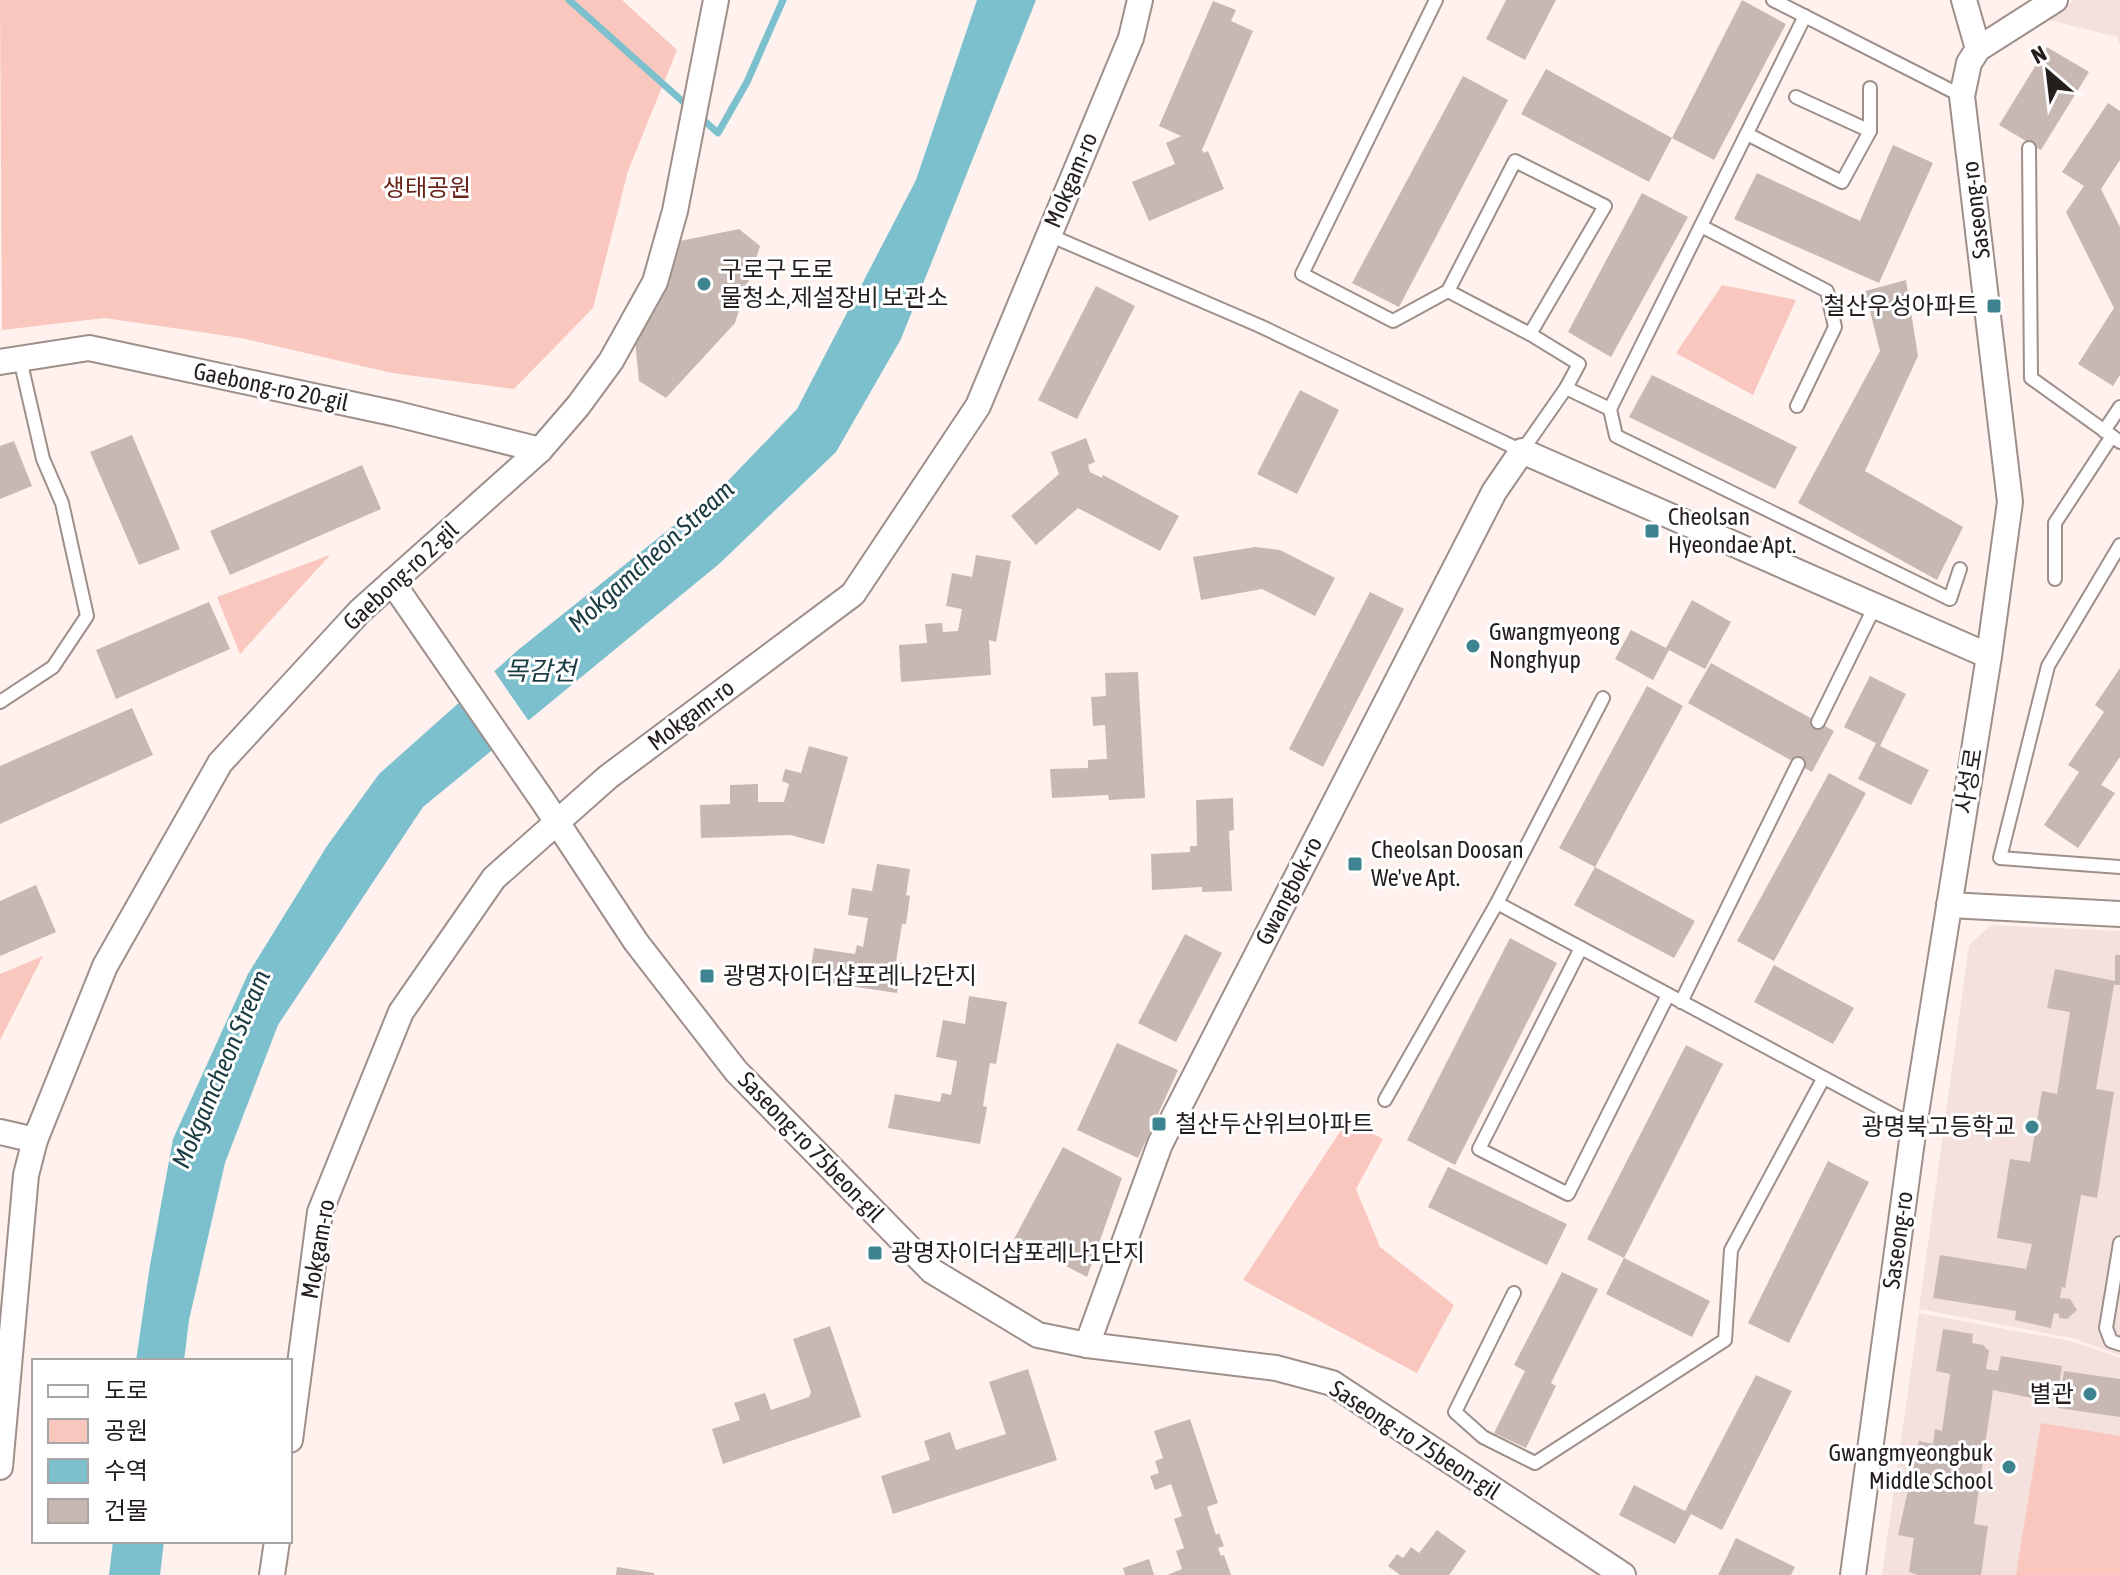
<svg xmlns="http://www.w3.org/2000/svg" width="2120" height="1575" font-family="'Asap Condensed','Noto Sans KR',sans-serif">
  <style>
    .built { fill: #f4e0dc }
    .green { fill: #f9c7bd }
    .water { fill: #7cc0cd }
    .pier { fill: #fff1ee }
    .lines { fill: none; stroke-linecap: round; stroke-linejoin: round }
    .stream { stroke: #7cc0cd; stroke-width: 7 }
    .building { fill: #c8b8b4 }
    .service-casing { stroke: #9e8f8b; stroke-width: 16 }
    .minor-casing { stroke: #9e8f8b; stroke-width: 28 }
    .service { stroke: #fff; stroke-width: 12 }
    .minor { stroke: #fff; stroke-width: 24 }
    .poi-dot { fill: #3e8390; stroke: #fff; stroke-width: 3 }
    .labels { text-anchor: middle; stroke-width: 6; stroke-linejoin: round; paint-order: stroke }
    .street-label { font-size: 24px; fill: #241e1d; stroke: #fff }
    .park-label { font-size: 24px; fill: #692519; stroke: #fff }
    .poi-label { font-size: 24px; fill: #241e1d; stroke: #fff; text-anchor: start }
    .water-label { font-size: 26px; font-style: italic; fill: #1a3b42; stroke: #fff }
  </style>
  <rect width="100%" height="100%" fill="#fff1ee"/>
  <g class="built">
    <polygon points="2074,0 2120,0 2120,45 2117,37 2044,19"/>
    <polygon points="1991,925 2120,931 2120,1355 2072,1338 1919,1309 1969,945"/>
    <polygon points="1919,1313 2071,1341 2120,1358 2120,1575 1882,1575"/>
  </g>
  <g class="green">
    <polygon points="0,0 622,0 677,50 628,171 593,308 514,389 392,373 241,338 105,318 2,330"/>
    <polygon points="1722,285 1796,300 1753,395 1676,353"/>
    <polygon points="330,555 240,654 217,597"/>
    <polygon points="43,956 0,1040 0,974"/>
    <polygon points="1347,1121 1383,1139 1356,1189 1380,1247 1454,1305 1417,1373 1243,1280"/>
    <polygon points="2041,1423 2120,1436 2120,1575 2016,1575"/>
  </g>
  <g class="water">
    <polygon points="977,0 1036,0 901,339 836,452 719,564 423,807 278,1025 225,1163 189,1320 184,1361 136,1361 150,1265 173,1139 248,974 327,846 379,774 518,650 722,487 797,409 916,180"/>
    <polygon points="113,1541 164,1541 160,1575 109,1575"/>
  </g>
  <polygon class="pier" points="492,668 530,723 494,753 456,699"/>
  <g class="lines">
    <g class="stream">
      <polyline points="569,0 690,108"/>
      <polyline points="699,116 718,133 747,82 783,0"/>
    </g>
  </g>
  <g class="building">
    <polygon points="1506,0 1556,0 1525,60 1486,39"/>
    <polygon points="1742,0 1786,24 1714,160 1672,138 1649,182 1521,114 1546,69 1672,138"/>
    <polygon points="1213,1 1236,10 1231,21 1253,31 1202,150 1204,153 1208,151 1224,189 1149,221 1132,182 1175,164 1166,143 1181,136 1159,126"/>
    <polygon points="2047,47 2089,72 2041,150 1999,125"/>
    <polygon points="1463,76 1508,100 1399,307 1352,283"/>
    <polygon points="2108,103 2120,111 2120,160 2101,189 2120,227 2120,375 2113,386 2078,364 2114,308 2066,212 2084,186 2062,172"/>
    <polygon points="1893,145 1933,163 1879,283 1734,219 1757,173 1860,221"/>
    <polygon points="1642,193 1688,217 1611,357 1568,332"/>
    <polygon points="739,229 760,246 735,323 666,398 639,381 635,340 680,241"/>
    <polygon points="1906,280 1918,356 1865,471 1963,527 1937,580 1798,503 1880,351 1865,291"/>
    <polygon points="1096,286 1135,306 1077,419 1038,400"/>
    <polygon points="1652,375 1797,447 1775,489 1629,417"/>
    <polygon points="1300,390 1339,410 1297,494 1257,474"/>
    <polygon points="132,435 180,549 139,565 90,452"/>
    <polygon points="1086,438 1095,462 1088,465 1090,472 1102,478 1103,475 1179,516 1160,551 1078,508 1036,545 1011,516 1059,474 1051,452"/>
    <polygon points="14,441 32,486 0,499 0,446"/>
    <polygon points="362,465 381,509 230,575 210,531"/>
    <polygon points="1255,547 1280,550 1335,578 1315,616 1262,589 1201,600 1193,557"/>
    <polygon points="976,555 1011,561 996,642 989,640 991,675 901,682 899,645 927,643 925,624 942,623 943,632 958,631 962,609 946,606 952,573 972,577"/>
    <polygon points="1370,592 1404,609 1323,767 1289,749"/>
    <polygon points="1692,600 1731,622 1705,669 1669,650 1653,680 1615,659 1631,630 1666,648"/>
    <polygon points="209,602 230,649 116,699 96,650"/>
    <polygon points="1711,663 1834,731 1812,772 1688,703"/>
    <polygon points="2120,668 2120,757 2101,785 2115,793 2078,848 2044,825 2079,772 2068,765 2104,712 2095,705"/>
    <polygon points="1138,672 1145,798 1109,800 1108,795 1052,798 1050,769 1088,768 1088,760 1107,759 1105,725 1093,726 1091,697 1106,696 1105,673"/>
    <polygon points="1870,676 1906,694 1880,746 1929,770 1911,805 1858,779 1876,743 1844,727"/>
    <polygon points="1647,686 1683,706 1595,867 1559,848"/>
    <polygon points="132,708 153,755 0,824 0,766"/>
    <polygon points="809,746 848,757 824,844 790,835 701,838 700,805 730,804 730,785 758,784 758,802 784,802 789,784 782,781 785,769 801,773"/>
    <polygon points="1829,773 1866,793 1774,961 1737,941"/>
    <polygon points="1233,798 1234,830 1229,831 1232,891 1202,892 1202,887 1152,890 1151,854 1190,852 1190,846 1197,846 1196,800"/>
    <polygon points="877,864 910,869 906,895 910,896 906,924 902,924 896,962 902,962 897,993 809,980 814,948 855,954 857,945 863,947 868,918 848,915 852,888 872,891"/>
    <polygon points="1595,867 1695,921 1674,958 1574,905"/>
    <polygon points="36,885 56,932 0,956 0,901"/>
    <polygon points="1185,934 1222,953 1176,1042 1138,1023"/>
    <polygon points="1510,938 1557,963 1455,1165 1407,1140"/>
    <polygon points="2115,955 2120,955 2120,985 2114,985 2096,1089 2114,1092 2097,1198 2081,1195 2065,1288 2062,1287 2060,1298 2070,1299 2077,1310 2067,1319 2059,1318 2059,1314 2054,1313 2051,1328 2015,1320 2016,1311 1933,1298 1940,1255 2026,1269 2032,1244 1997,1238 2010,1159 2030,1162 2042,1091 2057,1094 2070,1012 2047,1008 2055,969 2115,981"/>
    <polygon points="1774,965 1854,1008 1833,1044 1754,1002"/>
    <polygon points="969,996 1007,1002 996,1064 990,1063 983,1106 987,1107 980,1144 888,1128 895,1094 940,1102 942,1093 951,1095 957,1061 936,1057 943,1020 965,1024"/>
    <polygon points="1117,1043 1178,1070 1138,1158 1077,1130"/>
    <polygon points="1686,1045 1723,1064 1624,1258 1587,1239"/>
    <polygon points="1063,1147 1122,1178 1087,1277 1014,1239"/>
    <polygon points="1828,1161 1869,1182 1789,1343 1748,1323"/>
    <polygon points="1448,1167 1567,1224 1547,1265 1428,1207"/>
    <polygon points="1624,1258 1710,1301 1692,1337 1606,1294"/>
    <polygon points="1562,1272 1598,1289 1551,1383 1556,1386 1526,1448 1494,1433 1525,1371 1514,1365"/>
    <polygon points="830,1326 861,1417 723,1464 712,1429 740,1420 734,1403 765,1393 771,1410 809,1397 811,1392 793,1339"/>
    <polygon points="1943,1329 1973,1334 1972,1343 1983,1345 1989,1351 1986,1369 1998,1371 2001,1356 2062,1366 2056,1403 1993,1390 1974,1524 1988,1526 1981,1575 1918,1575 1909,1572 1914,1538 1898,1535 1919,1441 1933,1444 1935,1429 1942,1431 1950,1374 1936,1371"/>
    <polygon points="1028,1369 1057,1460 893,1514 881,1476 930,1460 924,1441 950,1432 956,1450 1006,1434 989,1382"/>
    <polygon points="2064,1371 2120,1379 2120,1417 2058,1408"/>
    <polygon points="1756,1375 1792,1391 1722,1530 1691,1514 1675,1544 1619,1515 1634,1485 1685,1511"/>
    <polygon points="1190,1419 1218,1503 1207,1507 1216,1535 1219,1533 1224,1546 1218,1548 1221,1556 1224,1555 1231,1575 1167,1575 1182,1569 1176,1551 1184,1548 1174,1519 1182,1516 1171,1484 1155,1490 1150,1476 1159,1473 1155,1461 1163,1458 1154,1431"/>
    <polygon points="1437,1530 1466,1551 1449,1575 1400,1575 1388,1566 1397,1554 1403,1558 1411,1547 1419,1553"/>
    <polygon points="1736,1538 1795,1567 1791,1575 1718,1575"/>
    <polygon points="1149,1559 1154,1575 1125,1575 1123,1568"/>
    <polygon points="617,1567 654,1573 654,1575 616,1575"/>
  </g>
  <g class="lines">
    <g class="service-casing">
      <g id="service">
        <polyline points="1436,0 1302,274 1393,321 1448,291 1515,161 1605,206 1530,334 1448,291"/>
        <polyline points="1773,0 1962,96"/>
        <polyline points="1870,88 1870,131"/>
        <polyline points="1747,134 1842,182 1870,131 1796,97"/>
        <polyline points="2029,148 2031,378 2120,442"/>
        <polyline points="1701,226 1827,291 1835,327 1797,406"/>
        <polyline points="1049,235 1260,326 1522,451 1566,388 1579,364 1530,334"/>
        <polyline points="1566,388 1610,409 1805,16"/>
        <polyline points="1610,409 1616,436 1950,599 1960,569"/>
        <polyline points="2104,431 2120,407"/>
        <polyline points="2120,545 2048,666 2000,858 2120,867"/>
        <polyline points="2055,579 2055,523 2112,436"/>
        <polyline points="0,702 53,667 87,616 62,503 43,459 20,359"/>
        <polyline points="1818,722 1875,606"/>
        <polyline points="1497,903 1914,1126"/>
        <polyline points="1581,948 1479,1149 1568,1194 1668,995"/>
        <polyline points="1681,1002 1798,764"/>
        <polyline points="1385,1100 1497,903 1603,698"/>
        <polyline points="2120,1243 2106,1328 2111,1341 2120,1344"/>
        <polyline points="1514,1293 1455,1412 1483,1437 1535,1463 1725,1340 1731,1250 1823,1079"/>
      </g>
    </g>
    <g class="minor-casing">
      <g id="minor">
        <polyline points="1964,0 1978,49"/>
        <polyline points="0,362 89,348 397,414 540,450"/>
        <polyline points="392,582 543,801 636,942 736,1071 932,1271 1038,1335 1087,1345 1276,1368 1332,1383 1623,1575"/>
        <polyline points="1949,905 2120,914"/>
        <polyline points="0,1132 35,1140"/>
        <polyline points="1087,1345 1160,1144 1494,492 1522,451 1989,656"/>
        <polyline points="290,1440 320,1212 401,1012 494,878 608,777 853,594 978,406 1131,38 1140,0"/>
        <polyline points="0,1467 26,1175 35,1140 105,966 220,763 360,611 540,450 578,406 611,361 655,282 675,211 716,0"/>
        <polyline points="272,1575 277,1541"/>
        <polyline points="1853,1575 1914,1126 1989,656 2010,502 1962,96 1969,63 1978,49 2055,0"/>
      </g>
    </g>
    <use href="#service" class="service"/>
    <use href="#minor" class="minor"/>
  </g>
  <g class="poi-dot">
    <circle cx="704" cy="284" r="8"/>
    <rect x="1986" y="298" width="16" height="16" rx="4"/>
    <rect x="1644" y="523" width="16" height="16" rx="4"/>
    <circle cx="1473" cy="646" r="8"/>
    <rect x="1347" y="856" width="16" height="16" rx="4"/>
    <rect x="699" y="968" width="16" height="16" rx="4"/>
    <rect x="1151" y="1116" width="16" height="16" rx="4"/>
    <circle cx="2032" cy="1127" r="8"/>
    <rect x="867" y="1245" width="16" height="16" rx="4"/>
    <circle cx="2090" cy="1394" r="8"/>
    <circle cx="2009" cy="1467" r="8"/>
  </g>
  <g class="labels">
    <g class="street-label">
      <text transform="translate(1071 180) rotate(-67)" y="8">Mokgam-ro</text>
      <text transform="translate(1976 210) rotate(-97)" y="8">Saseong-ro</text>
      <text transform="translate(271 387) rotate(12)" y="8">Gaebong-ro 20-gil</text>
      <text transform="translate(401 576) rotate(-43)" y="8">Gaebong-ro 2-gil</text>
      <text transform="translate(691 715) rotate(-37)" y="8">Mokgam-ro</text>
      <text transform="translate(1969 781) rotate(-81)" y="8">사성로</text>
      <text transform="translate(1289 891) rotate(-63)" y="8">Gwangbok-ro</text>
      <text transform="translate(811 1147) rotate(46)" y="8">Saseong-ro 75beon-gil</text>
      <text transform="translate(1898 1240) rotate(-82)" y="8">Saseong-ro</text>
      <text transform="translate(318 1249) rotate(-80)" y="8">Mokgam-ro</text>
      <text transform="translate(1415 1440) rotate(33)" y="8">Saseong-ro 75beon-gil</text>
    </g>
    <g class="park-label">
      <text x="427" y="196">생태공원</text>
    </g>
    <g class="poi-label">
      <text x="720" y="278">구로구 도로<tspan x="720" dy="28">물청소,제설장비 보관소</tspan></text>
      <text x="1978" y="314" text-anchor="end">철산우성아파트</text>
      <text x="1668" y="525">Cheolsan<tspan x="1668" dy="28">Hyeondae Apt.</tspan></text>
      <text x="1489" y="640">Gwangmyeong<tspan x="1489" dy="28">Nonghyup</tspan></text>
      <text x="1371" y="858">Cheolsan Doosan<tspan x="1371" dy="28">We've Apt.</tspan></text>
      <text x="723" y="984">광명자이더샵포레나2단지</text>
      <text x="1175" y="1132">철산두산위브아파트</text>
      <text x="2016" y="1135" text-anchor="end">광명북고등학교</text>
      <text x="891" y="1261">광명자이더샵포레나1단지</text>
      <text x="2074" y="1402" text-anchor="end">별관</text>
      <text x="1993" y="1461" text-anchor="end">Gwangmyeongbuk<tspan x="1993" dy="28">Middle School</tspan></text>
    </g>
    <g class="water-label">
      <text transform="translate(651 556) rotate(-42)" y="9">Mokgamcheon Stream</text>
      <text x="540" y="680">목감천</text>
      <text transform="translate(221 1069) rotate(-67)" y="9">Mokgamcheon Stream</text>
    </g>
  </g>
  <rect x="32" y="1359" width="260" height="184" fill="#ffffff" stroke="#a7a5a5" stroke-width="2"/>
  <rect x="48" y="1385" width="40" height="12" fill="#ffffff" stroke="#a7a5a5" stroke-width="2"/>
  <text x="104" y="1399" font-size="24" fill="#241e1d">도로</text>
  <rect x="48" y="1419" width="40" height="24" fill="#f9c7bd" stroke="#a7a5a5" stroke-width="2"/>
  <text x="104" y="1439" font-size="24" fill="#241e1d">공원</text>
  <rect x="48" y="1459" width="40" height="24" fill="#7cc0cd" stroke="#a7a5a5" stroke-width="2"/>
  <text x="104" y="1479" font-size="24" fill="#241e1d">수역</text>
  <rect x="48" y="1499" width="40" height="24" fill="#c8b8b4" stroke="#a7a5a5" stroke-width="2"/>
  <text x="104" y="1519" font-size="24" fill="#241e1d">건물</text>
  <g transform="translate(2048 72) rotate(332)" stroke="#ffffff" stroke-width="6" paint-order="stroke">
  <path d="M0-6L14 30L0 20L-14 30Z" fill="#241e1d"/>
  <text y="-12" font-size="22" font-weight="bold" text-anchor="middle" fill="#241e1d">N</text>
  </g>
</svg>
